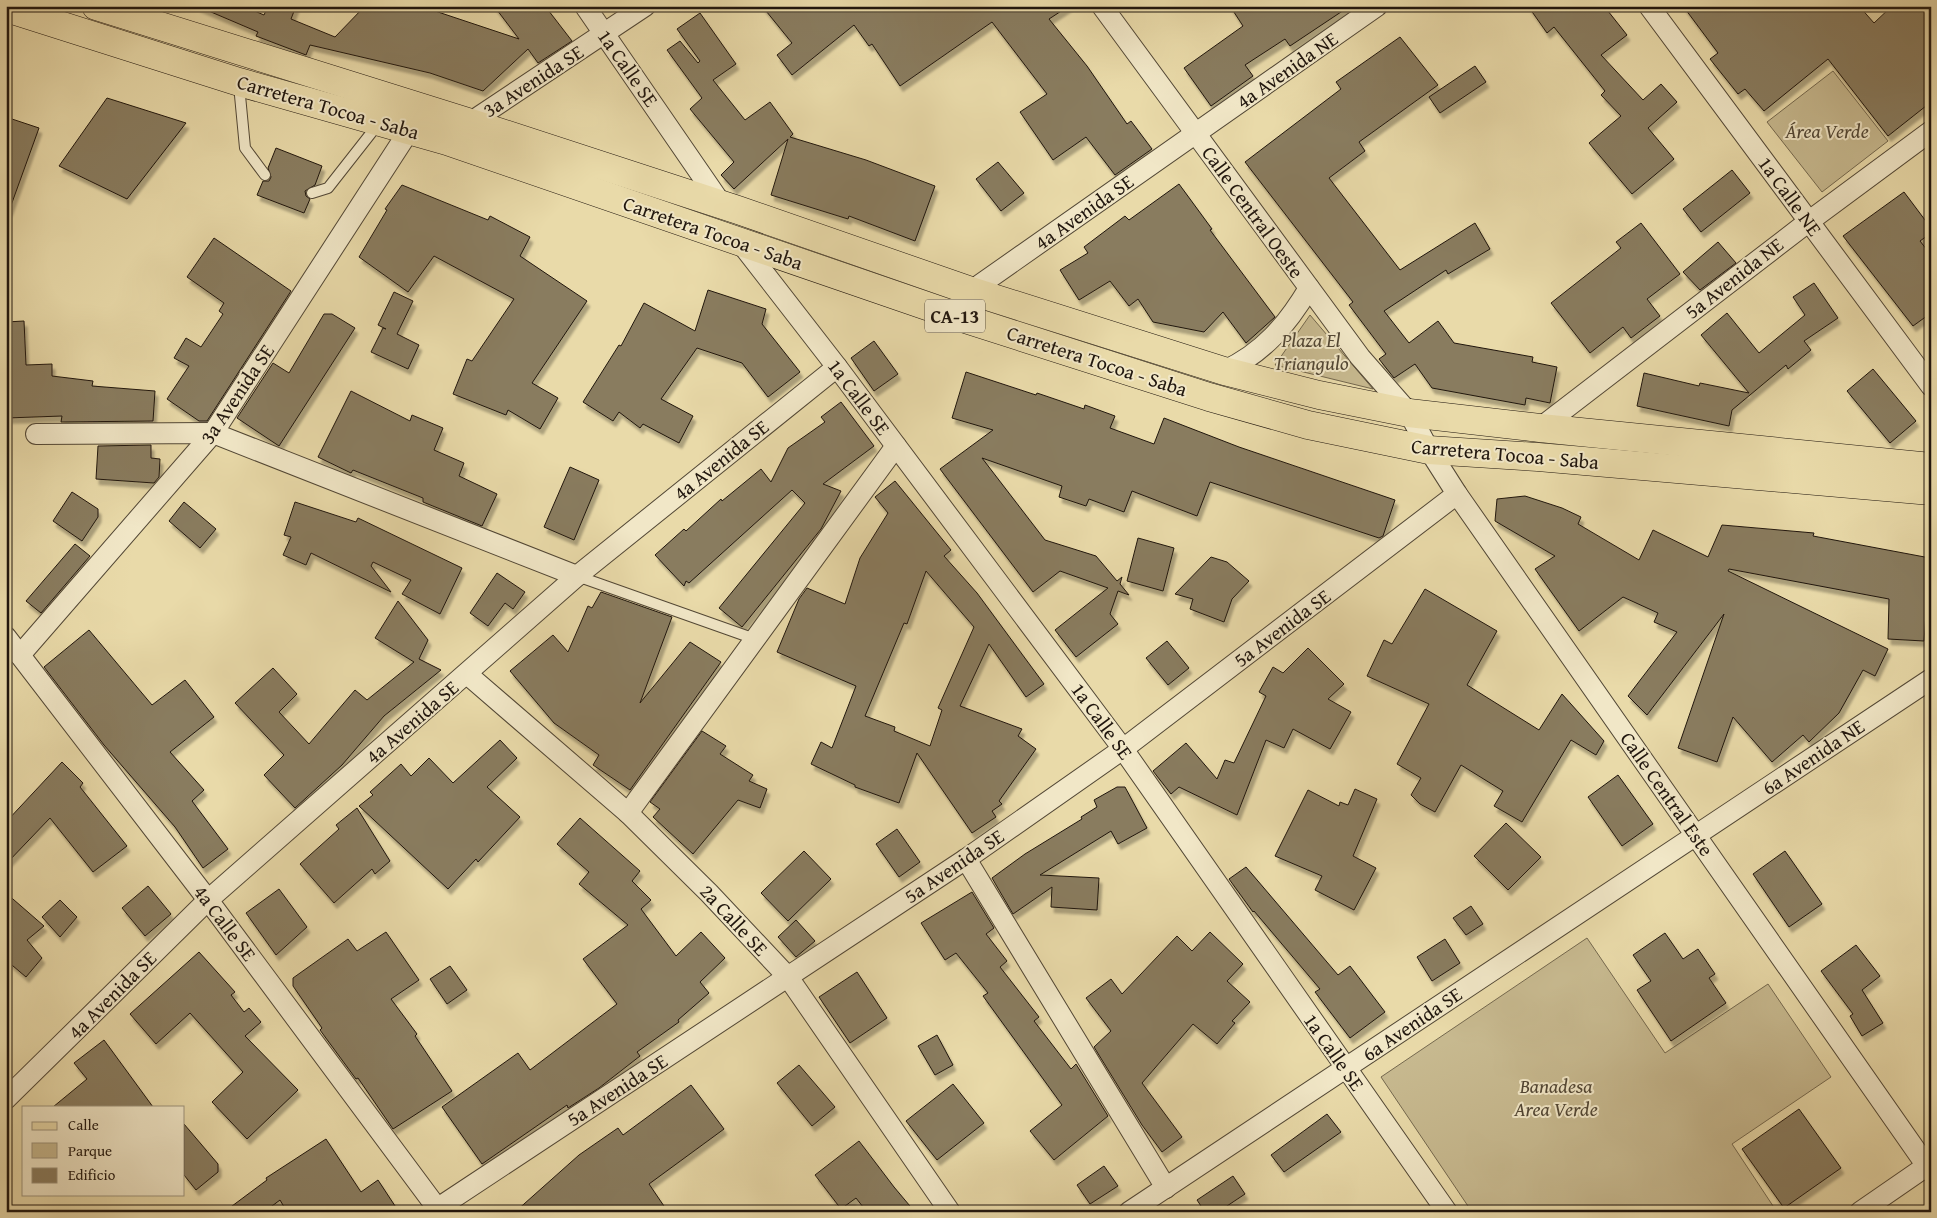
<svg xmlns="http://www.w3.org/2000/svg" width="1937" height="1218" font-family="'Gentium Book Plus',serif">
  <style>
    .green { fill: #c7b98f; stroke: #74684e }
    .building { fill: #897c5f; stroke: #20160e; fill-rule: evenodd; filter: url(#shadow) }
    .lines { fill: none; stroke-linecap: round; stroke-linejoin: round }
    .service-casing { stroke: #524735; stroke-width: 12 }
    .minor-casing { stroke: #524735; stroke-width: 22 }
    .primary-casing { stroke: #20160e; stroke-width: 29 }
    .service { stroke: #f1e7c7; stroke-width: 10 }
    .minor { stroke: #f1e7c7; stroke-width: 20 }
    .primary { stroke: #e9daa9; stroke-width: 28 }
    .labels { text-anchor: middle; stroke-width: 4; stroke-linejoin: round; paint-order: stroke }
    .shield { fill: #f1e7c7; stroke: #5f5546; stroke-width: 1 }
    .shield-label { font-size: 19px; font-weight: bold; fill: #20160e }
    .street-label { font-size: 20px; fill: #20160e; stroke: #f1e7c7 }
    .park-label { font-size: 20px; font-style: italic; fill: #524735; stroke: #f1e7c7 }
  </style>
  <defs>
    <filter id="shadow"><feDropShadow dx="3" dy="5.5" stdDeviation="1" flood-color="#0004"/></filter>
  </defs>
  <rect width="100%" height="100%" fill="#e9daa9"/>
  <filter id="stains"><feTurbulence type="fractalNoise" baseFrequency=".004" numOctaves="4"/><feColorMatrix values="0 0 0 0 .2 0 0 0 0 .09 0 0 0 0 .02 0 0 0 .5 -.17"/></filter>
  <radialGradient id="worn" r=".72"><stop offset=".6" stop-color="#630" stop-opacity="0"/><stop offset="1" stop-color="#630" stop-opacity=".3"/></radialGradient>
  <g class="green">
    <polygon points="1833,71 1888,141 1822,192 1767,122"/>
    <polygon points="1310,315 1373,389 1275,365"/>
    <polygon points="1587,938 1665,1053 1768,984 1831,1077 1732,1144 1777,1212 1472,1212 1381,1077"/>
  </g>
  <g class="building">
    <polygon points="197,6 243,6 264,15 268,6 296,6 291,19 335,37 365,6 420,6 519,39 494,6 545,6 572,41 538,63 528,49 483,91 430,73 310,45 306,55 256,36 258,32"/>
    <polygon points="762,6 1069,6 1049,19 1087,66 1127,124 1131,121 1152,149 1115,175 1086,137 1053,160 1020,112 1047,94 992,22 900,86 872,44 869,46 854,25 792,75 777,55 792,43"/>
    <polygon points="1230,6 1350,6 1290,46 1285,39 1245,65 1253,76 1211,106 1184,68 1243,26"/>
    <polygon points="1528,6 1604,6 1627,35 1601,55 1643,100 1661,84 1677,102 1648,128 1674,159 1632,194 1589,143 1621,116 1601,95 1605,91 1554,27 1547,33"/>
    <polygon points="1683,6 1859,6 1874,23 1892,6 1931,6 1931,102 1888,136 1828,59 1764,111 1745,89 1738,94 1710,59 1718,53"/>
    <polygon points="700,13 736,64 713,80 745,120 770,102 793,134 790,137 866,160 935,186 915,241 849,216 848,219 771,195 788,139 734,189 721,175 734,162 690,109 702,98 667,50 680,41 698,63 700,61 677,29"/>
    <polygon points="1400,37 1438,85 1359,142 1365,151 1329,178 1400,270 1475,223 1490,249 1448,274 1446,270 1384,311 1409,343 1438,321 1454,343 1533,357 1532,362 1557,367 1550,403 1526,398 1525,405 1432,388 1415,364 1394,378 1379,359 1386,354 1349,305 1353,302 1245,162 1341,89 1336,82"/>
    <polygon points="1475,66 1486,82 1440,113 1429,97"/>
    <polygon points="107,98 186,123 127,199 59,166"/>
    <polygon points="6,117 39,128 9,211 6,210"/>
    <polygon points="276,148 322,166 315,185 305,191 306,196 310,199 304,213 257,195 263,181 269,181 271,177 268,168"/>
    <polygon points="998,162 1024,193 1001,211 976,179"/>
    <polygon points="1732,170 1750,193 1701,232 1683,209"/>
    <polygon points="1179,184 1212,229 1210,230 1275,317 1246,343 1223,312 1204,332 1153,322 1138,299 1129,306 1110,281 1079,300 1060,270 1088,253 1084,247 1125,216 1129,220"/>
    <polygon points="402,185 488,220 490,216 530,237 520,256 587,301 532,383 558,398 540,429 508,410 506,415 453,394 467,359 472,361 514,299 434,256 408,292 359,257 387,210 385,209"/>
    <polygon points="1904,192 1931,228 1931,233 1920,241 1931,255 1931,313 1913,326 1843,236"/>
    <polygon points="1641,223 1680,274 1647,299 1660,316 1631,338 1623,327 1590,353 1551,303 1621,248 1616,242"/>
    <polygon points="214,238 291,291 207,421 199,421 167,399 189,366 174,358 186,338 201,347 223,314 219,311 224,303 187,277"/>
    <polygon points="1718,242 1736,263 1700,290 1683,272"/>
    <polygon points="1814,283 1838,318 1804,341 1811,350 1788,369 1786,365 1732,410 1729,426 1637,406 1644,373 1699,386 1700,383 1749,393 1701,335 1727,313 1759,353 1805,315 1793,297"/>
    <polygon points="708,290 766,309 762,324 800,372 768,397 742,363 697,348 661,399 693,416 679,443 643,424 640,428 619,412 613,421 583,402 619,345 621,346 644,303 695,331"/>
    <polygon points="394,292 413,301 397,334 419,345 408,369 371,352 383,328 386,329 378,325"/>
    <polygon points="324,314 332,314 355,328 279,446 237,418 273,363 289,373"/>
    <polygon points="24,321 26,365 52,364 52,376 93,381 92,386 155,391 153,421 61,422 62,416 6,418 6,322"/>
    <polygon points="874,341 898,374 874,391 851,358"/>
    <polygon points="1873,369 1916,421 1890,443 1847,391"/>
    <polygon points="966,372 1036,395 1037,393 1084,409 1085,405 1115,416 1110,428 1154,444 1164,418 1239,447 1395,500 1383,536 1379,538 1210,482 1197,516 1132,491 1124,512 1089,499 1086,506 1059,497 1062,486 982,458 1045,540 1096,556 1117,581 1122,577 1120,584 1129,595 1118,591 1110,614 1118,624 1076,657 1055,630 1108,588 1060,571 1033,592 940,469 993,430 952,418"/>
    <polygon points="351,391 410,421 412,415 443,428 434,450 464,463 459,476 497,494 482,526 423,502 423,498 353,470 351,473 318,457"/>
    <polygon points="841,402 874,446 823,484 841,491 821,529 742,627 719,608 805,503 792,490 689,583 686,581 684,586 655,555 684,529 686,531 721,499 722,501 761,469 771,482 788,448 825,422 821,417"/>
    <polygon points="151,445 151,458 160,459 159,477 154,483 96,479 98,446"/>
    <polygon points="570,467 599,480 574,540 544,527"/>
    <path d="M895,481L951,550L944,556L977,593L1044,684L1026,697L989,644L960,706L1022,729L1018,736L1036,749L999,801L1002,804L992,811L996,817L972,833L917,753L899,803L855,787V785L811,764L821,742L832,748L856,686L777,652L799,599L807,588L845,604L860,558L888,513L875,497ZM926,571L974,627L938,708L942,710L930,746L894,731L895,727L865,716L904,623L907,624Z"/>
    <polygon points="72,492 98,509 98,517 82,541 53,521"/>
    <polygon points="1525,496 1562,508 1581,517 1578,524 1639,560 1653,530 1708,557 1722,525 1814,533 1813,536 1930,558 1924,641 1888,639 1889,599 1729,569 1728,571 1888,649 1875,676 1863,670 1839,713 1809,742 1803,735 1772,762 1733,717 1717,762 1678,748 1724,614 1647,715 1628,696 1677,632 1654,622 1658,613 1623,597 1579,631 1535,569 1555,556 1495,521 1497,499"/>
    <polygon points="184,502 216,529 200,548 169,521"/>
    <polygon points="295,502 356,522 358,518 462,568 440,614 402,594 411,580 373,562 371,566 391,592 311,553 306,565 283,555 291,537 284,535"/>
    <polygon points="1138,538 1174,548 1163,591 1127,581"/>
    <polygon points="75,544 90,556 41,613 26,601"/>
    <polygon points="1211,557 1227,562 1249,581 1232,599 1224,622 1190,609 1193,599 1175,594"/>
    <polygon points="497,573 525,592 513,609 505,603 488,626 470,613"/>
    <polygon points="1425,589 1497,631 1467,685 1539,730 1562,694 1604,741 1596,755 1571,740 1522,822 1494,806 1503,791 1461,765 1435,812 1420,804 1411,795 1421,778 1397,764 1429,704 1367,676 1384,640 1392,644"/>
    <polygon points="601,592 672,617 640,703 690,642 721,662 630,790 593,765 599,755 554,723 510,671 553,635 568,652 588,606 592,608"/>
    <polygon points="398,601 428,640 419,659 441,670 384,716 342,765 295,808 264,775 284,755 235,703 273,668 297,694 279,712 309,744 355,690 367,700 414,662 375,638"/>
    <polygon points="89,630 152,705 185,680 214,717 170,752 204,790 192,801 228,849 203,868 175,827 104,745 44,667"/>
    <polygon points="1167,641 1189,668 1168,685 1146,658"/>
    <polygon points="1308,648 1344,684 1328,699 1351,712 1330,749 1293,729 1284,748 1266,740 1237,815 1179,787 1171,794 1153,771 1186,743 1217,779 1225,760 1234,763 1266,696 1259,692 1273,667 1283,673"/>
    <polygon points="702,731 726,746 720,754 753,775 749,781 767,789 760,808 738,800 693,854 653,817 660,809 650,802"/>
    <polygon points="500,740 517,758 487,787 520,817 478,862 476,859 448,889 359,806 373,795 370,792 401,764 411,776 429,758 453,783"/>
    <polygon points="62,762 83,783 80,787 127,846 93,872 50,818 6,864 6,822"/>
    <polygon points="1618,775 1653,824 1622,846 1588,797"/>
    <polygon points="1117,787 1125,787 1147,828 1118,844 1111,831 1040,875 1099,878 1097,910 1051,907 1052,887 1013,914 992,878 1025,854 1082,819 1081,817 1097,807 1094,800"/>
    <polygon points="1355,789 1377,799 1353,856 1376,868 1354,910 1315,890 1322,876 1275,856 1308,790 1339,806 1340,802 1348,805"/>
    <polygon points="357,808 390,861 375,874 372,869 334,903 300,864 339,829 336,825"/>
    <polygon points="580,818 640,871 632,881 651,900 641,909 676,956 701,932 725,958 700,982 709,993 678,1020 679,1022 637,1052 640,1056 599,1088 568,1108 567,1105 482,1164 442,1107 518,1053 530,1070 617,1004 583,959 628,925 579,884 589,872 557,844"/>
    <polygon points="1506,823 1541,857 1508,890 1474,856"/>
    <polygon points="897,829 920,862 899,877 876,844"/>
    <polygon points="804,851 831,879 788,921 761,893"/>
    <polygon points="1785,851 1822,904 1789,927 1753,874"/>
    <polygon points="1246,867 1338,975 1350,966 1385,1012 1350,1038 1315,992 1320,989 1254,911 1253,912 1229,879"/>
    <polygon points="148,886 171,914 145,936 122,908"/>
    <polygon points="279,889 307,927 276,955 246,913"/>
    <polygon points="972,892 994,928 986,934 1007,961 1000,967 1039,1017 1034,1021 1071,1069 1076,1064 1108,1116 1054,1160 1030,1131 1062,1105 983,996 988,993 956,953 945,960 921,923"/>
    <polygon points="6,893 44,926 27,940 42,958 26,977 6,960"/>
    <polygon points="60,900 77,917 60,937 42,917"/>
    <polygon points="1471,906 1483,924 1466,935 1453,918"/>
    <polygon points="796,920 815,941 796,957 778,937"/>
    <polygon points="386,932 419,980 391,999 417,1034 415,1036 452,1091 393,1129 358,1078 356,1079 320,1030 322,1028 293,986 293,978 348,939 357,951"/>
    <polygon points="1210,932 1243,964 1227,981 1250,1002 1232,1021 1235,1023 1217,1044 1193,1024 1142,1083 1182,1137 1162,1152 1142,1125 1094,1047 1111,1031 1086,998 1111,979 1122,994 1177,936 1192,951"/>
    <polygon points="1665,933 1683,959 1698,949 1715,974 1709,978 1726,1003 1671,1041 1637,990 1651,981 1633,955"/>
    <polygon points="1445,939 1460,963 1432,981 1417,957"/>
    <polygon points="1856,945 1880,976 1862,990 1883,1023 1862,1036 1850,1016 1853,1014 1821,971"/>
    <polygon points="199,952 235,992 231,995 244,1012 249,1008 261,1022 245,1036 298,1090 247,1139 212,1102 243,1072 190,1013 156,1044 130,1014"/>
    <polygon points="450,966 467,990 447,1004 430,979"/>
    <polygon points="857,972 887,1018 850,1043 819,997"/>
    <polygon points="937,1035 953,1065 935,1075 918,1046"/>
    <polygon points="104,1040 153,1107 53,1107 87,1079 74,1063"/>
    <polygon points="799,1065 835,1107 812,1126 777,1083"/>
    <polygon points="953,1084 984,1123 937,1160 906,1121"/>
    <polygon points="691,1085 724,1129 649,1184 668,1212 515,1212 579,1155 618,1128 623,1135"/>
    <polygon points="1799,1109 1841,1168 1784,1208 1742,1149"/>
    <polygon points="1327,1114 1341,1132 1284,1172 1271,1155"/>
    <polygon points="184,1124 218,1164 218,1172 196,1190 184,1175"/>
    <polygon points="326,1139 361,1192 378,1180 399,1212 287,1212 280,1200 264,1212 224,1212 267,1180 266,1178"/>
    <polygon points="859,1141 894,1187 915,1212 867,1212 856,1198 841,1209 815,1175"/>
    <polygon points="1104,1166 1118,1186 1090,1204 1077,1185"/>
    <polygon points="1233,1176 1245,1194 1218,1212 1205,1212 1197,1200"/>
  </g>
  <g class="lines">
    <g class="service-casing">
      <g id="service">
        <polyline points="239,85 245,148 265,175"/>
        <polyline points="312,193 328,188 379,123"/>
        <polyline points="577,576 755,639"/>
      </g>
    </g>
    <g class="minor-casing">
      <g id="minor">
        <polyline points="585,6 722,205"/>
        <polyline points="1102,6 1360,357 1409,413 1429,450 1457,494 1931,1172"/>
        <polyline points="1649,6 1931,386"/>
        <polyline points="462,128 645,6"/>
        <polyline points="740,242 837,367 1123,749 1447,1212"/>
        <polyline points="971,291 1377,6"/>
        <path d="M1224,371C1263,353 1287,325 1309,288"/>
        <polyline points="1540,428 1808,222 1931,131"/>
        <polyline points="36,434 213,433 577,576"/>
        <polyline points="6,637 208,900 440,1212"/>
        <polyline points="20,655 213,433 416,120"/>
        <polyline points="467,674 628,813 709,893 788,977 950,1212"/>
        <polyline points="628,813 896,446"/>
        <polyline points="966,859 1166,1188"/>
        <polyline points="6,1099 208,900 577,576 837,367"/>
        <polyline points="432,1212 966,859 1123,749 1457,494"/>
        <polyline points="1129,1212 1931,679"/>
        <polyline points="1860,1212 1931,1163"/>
      </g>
    </g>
    <g class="primary-casing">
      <g id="primary">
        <polyline points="96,6 468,122 738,210 971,291 1224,371 1319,395 1409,413 1540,428 1931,467"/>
        <polyline points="6,8 239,82 447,141 956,316 1209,397 1308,425 1429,450 1538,457 1931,491"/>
      </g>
    </g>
    <use href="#service" class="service"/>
    <use href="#minor" class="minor"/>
    <use href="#primary" class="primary"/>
  </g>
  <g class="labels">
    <rect class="shield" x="925" y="299.5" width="60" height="33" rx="4"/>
    <g class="shield-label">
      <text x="955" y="323">CA-13</text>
    </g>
    <g class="street-label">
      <text transform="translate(628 68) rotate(55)" y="7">1a Calle SE</text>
      <text transform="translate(1287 70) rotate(-35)" y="7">4a Avenida NE</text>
      <text transform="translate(533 81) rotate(-33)" y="7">3a Avenida SE</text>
      <text transform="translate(328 107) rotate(16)" y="7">Carretera Tocoa - Saba</text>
      <text transform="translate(1790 196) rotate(54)" y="7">1a Calle NE</text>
      <text transform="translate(1084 212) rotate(-35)" y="7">4a Avenida SE</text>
      <text transform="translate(1253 212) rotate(54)" y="7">Calle Central Oeste</text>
      <text transform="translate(713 233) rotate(19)" y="7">Carretera Tocoa - Saba</text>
      <text transform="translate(1734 278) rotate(-38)" y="7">5a Avenida NE</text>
      <text transform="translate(1097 361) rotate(18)" y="7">Carretera Tocoa - Saba</text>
      <text transform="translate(237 394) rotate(-56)" y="7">3a Avenida SE</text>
      <text transform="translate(859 397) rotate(53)" y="7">1a Calle SE</text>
      <text transform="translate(1505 454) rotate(5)" y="7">Carretera Tocoa - Saba</text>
      <text transform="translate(721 460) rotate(-39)" y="7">4a Avenida SE</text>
      <text transform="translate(1282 628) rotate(-37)" y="7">5a Avenida SE</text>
      <text transform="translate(1102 721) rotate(54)" y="7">1a Calle SE</text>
      <text transform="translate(412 722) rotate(-41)" y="7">4a Avenida SE</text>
      <text transform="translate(1813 757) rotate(-34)" y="7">6a Avenida NE</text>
      <text transform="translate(1667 794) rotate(55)" y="7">Calle Central Este</text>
      <text transform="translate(954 866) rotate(-34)" y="7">5a Avenida SE</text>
      <text transform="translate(734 920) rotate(47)" y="7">2a Calle SE</text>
      <text transform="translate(225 923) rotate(53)" y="7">4a Calle SE</text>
      <text transform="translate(112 995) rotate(-45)" y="7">4a Avenida SE</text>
      <text transform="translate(1412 1024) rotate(-34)" y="7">6a Avenida SE</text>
      <text transform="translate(1334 1052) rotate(55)" y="7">1a Calle SE</text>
      <text transform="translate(617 1090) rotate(-33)" y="7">5a Avenida SE</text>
    </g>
    <g class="park-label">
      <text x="1827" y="138">Área Verde</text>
      <text x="1311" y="347">Plaza El<tspan x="1311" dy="23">Triangulo</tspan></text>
      <text x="1556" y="1093">Banadesa<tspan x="1556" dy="23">Area Verde</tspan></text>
    </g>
  </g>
  <rect width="1937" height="1218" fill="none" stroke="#e9daa9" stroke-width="25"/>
  <rect x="8" y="8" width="1922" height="1203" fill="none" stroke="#20160e" stroke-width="2.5"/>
  <rect x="12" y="12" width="1912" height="1193" fill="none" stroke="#20160e"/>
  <rect x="22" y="1106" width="162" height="90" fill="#f1e7c7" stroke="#9d937d"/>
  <rect x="32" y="1122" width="25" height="8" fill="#e9daa9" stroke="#9d937d"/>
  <text x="68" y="1130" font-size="15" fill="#20160e">Calle</text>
  <rect x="32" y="1143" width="25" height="15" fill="#c7b98f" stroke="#9d937d"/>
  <text x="68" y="1156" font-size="15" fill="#20160e">Parque</text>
  <rect x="32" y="1168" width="25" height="15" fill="#897c5f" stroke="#9d937d"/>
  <text x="68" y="1180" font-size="15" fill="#20160e">Edificio</text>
  <rect width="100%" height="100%" filter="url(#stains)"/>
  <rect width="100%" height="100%" fill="url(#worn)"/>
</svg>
